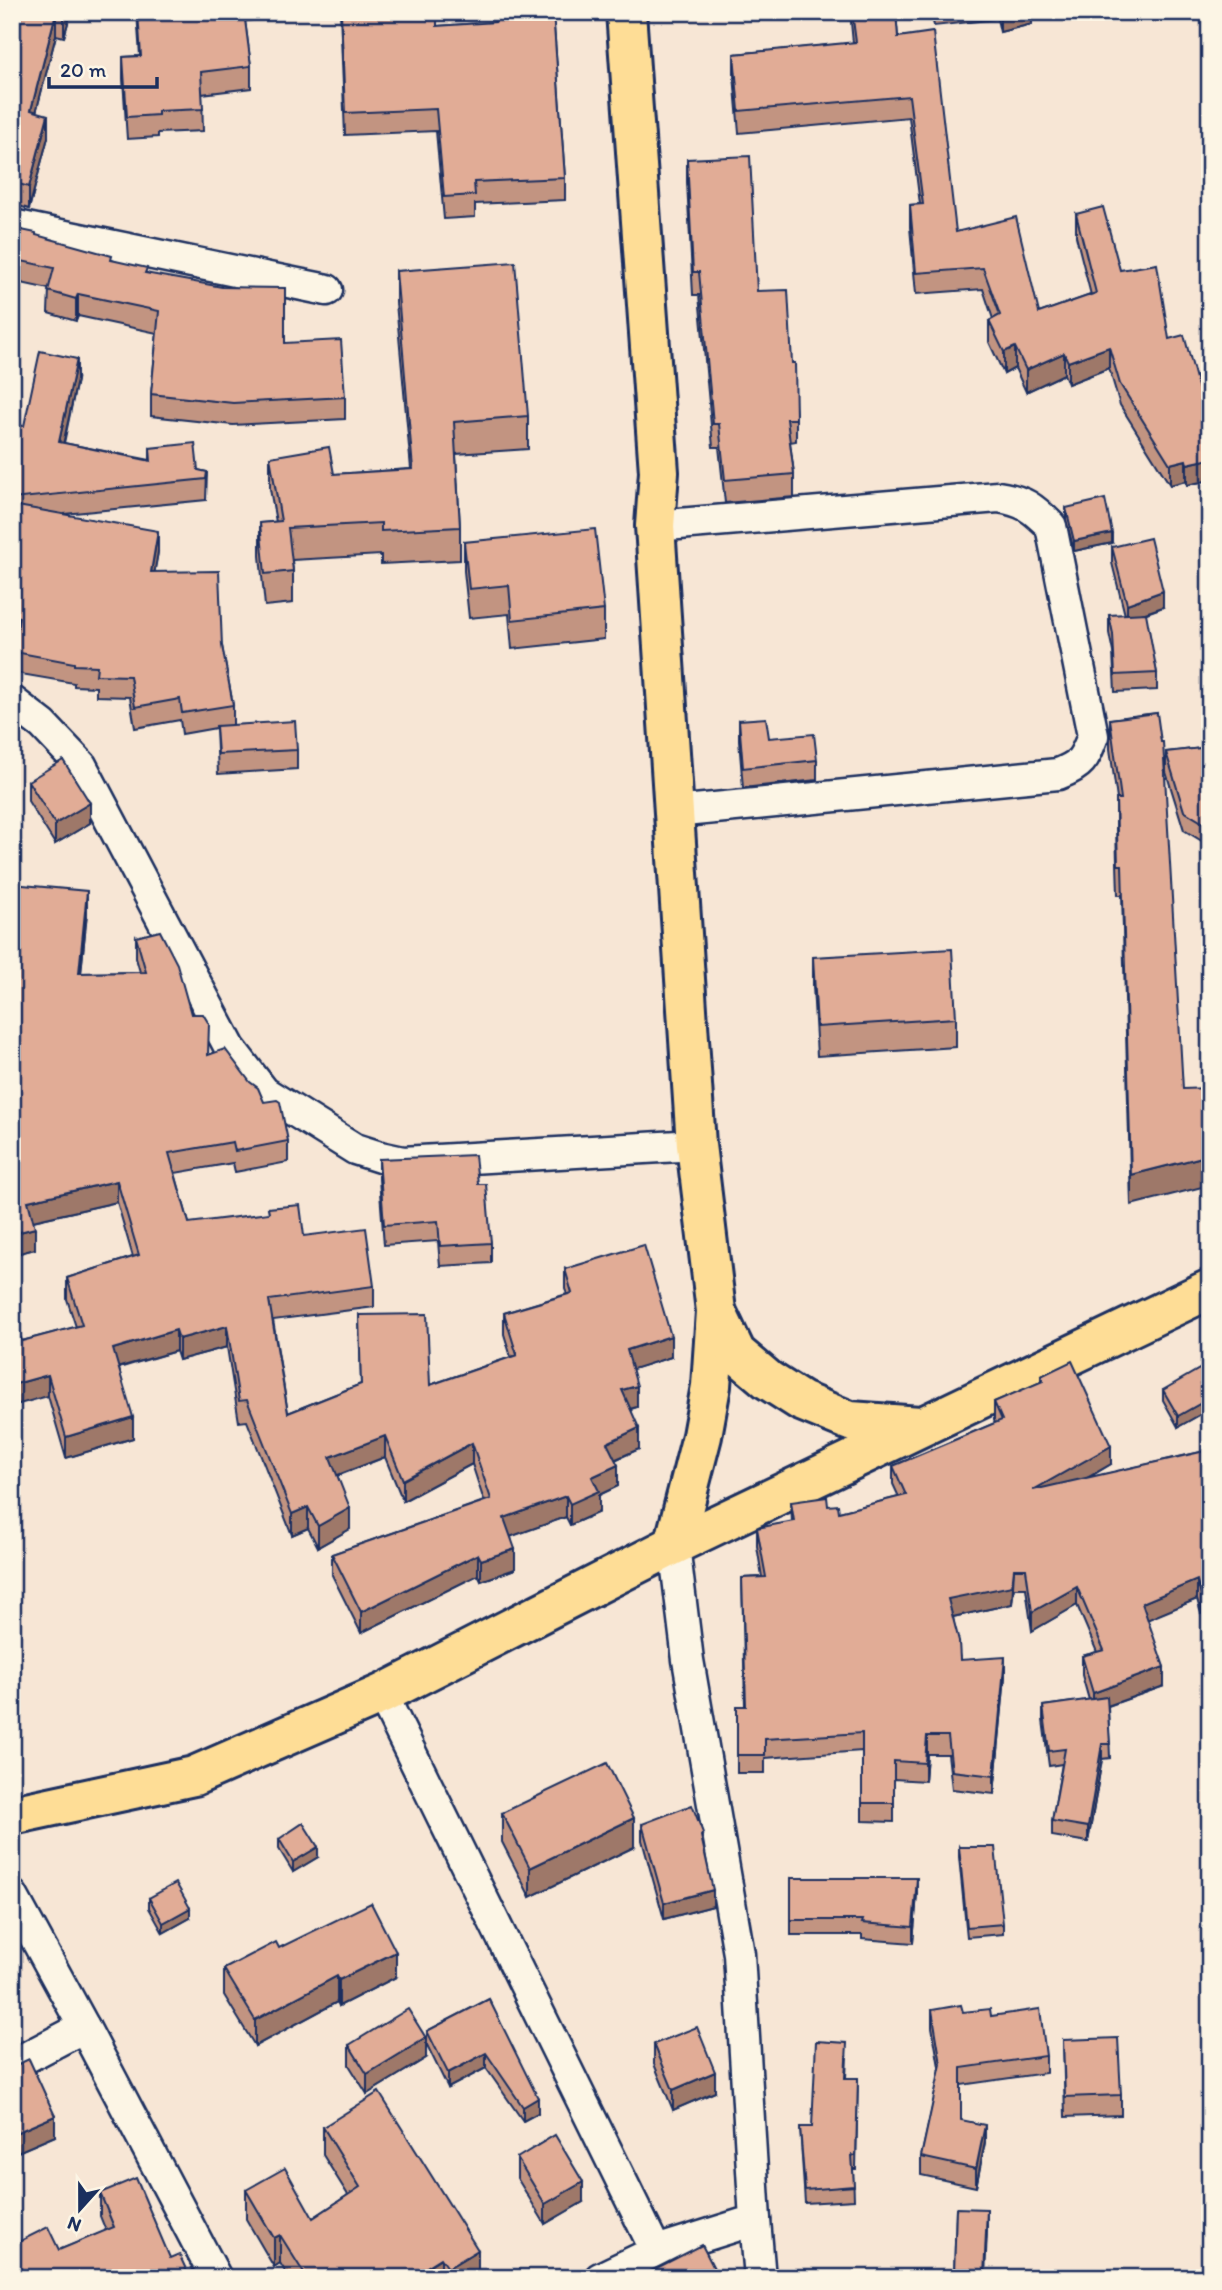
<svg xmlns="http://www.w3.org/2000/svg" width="1222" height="2290" font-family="Itim,sans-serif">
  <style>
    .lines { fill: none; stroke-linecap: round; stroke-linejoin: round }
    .street-casing { stroke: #1b2f5e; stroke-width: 35 }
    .primary-casing { stroke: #1b2f5e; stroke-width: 44 }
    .street { stroke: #fcf5e5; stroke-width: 30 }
    .primary { stroke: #fedd96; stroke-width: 38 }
    .wall { fill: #c29481; stroke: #1b2f5e; stroke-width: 2 }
    .shaded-wall { fill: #9e7869; stroke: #1b2f5e; stroke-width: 2 }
    .building { fill: #e1ac96; stroke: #1b2f5e; stroke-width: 2 }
  </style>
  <rect width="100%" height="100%" fill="#f7e6d5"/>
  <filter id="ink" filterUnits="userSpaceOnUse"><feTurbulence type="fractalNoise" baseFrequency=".0143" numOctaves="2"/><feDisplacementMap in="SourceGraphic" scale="14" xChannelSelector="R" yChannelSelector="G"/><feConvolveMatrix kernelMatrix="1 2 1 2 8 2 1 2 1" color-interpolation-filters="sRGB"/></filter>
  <g filter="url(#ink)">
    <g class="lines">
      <g class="street-casing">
        <g id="street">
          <polyline points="12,225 327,290"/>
          <path d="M655,526L998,497C1024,501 1032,507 1051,526L1093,736C1084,759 1082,765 1058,774L674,812"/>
          <polyline points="12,701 43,725 81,765 230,1048 264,1092 355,1149 380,1157 403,1162 696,1145"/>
          <polyline points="382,1694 656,2251 600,2278"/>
          <polyline points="12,1895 84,2027 12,2065"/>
          <polyline points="84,2027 216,2278"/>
          <polyline points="755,2220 760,2278"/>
          <polyline points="656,2251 755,2220 739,1954 688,1660 674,1545"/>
        </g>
      </g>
      <g class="primary-casing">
        <g id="primary">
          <polyline points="626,12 659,472 655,526 696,1145 716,1311 711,1386 702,1436 674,1545"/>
          <polyline points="716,1311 736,1353 768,1380 801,1401 850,1421 920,1426"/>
          <polyline points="12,1815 194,1776 382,1694 674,1545 1210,1289"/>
        </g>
      </g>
      <use href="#street" class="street"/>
      <use href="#primary" class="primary"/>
    </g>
    <g class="wall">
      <polygon points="12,12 71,12 64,37 56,35 36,112 48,137 29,209 12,204"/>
      <polygon points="137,12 324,12 245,21 251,66 251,88 202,94 203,131 158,133 158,137 127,139 123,79 123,57 140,56"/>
      <polygon points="340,12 437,12 437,26 494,22 493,12 553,12 565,178 565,200 475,204 475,217 444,219 436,131 345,135"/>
      <polygon points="850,12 896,12 898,37 956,232 1039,313 1091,295 1076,236 1076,214 1120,270 1169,339 1202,401 1210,400 1210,480 1187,485 1186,481 1170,485 1120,405 1109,368 1068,384 1064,374 1026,392 1015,368 1004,374 989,342 989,321 993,319 983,289 916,294 910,227 910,205 920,204 909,117 739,133 734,75 734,54 853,43"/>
      <polygon points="931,12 1032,12 1032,24 1000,32 997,19 934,26"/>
      <polygon points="687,159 757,291 792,363 796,419 796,441 790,442 794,474 794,497 725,503 719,447 713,447 699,295 693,295 687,182"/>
      <polygon points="12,228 112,260 147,273 285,343 345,397 345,419 233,425 151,416 151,394 157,333 78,316 76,321 48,313 49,289 12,281"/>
      <polygon points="396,271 528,416 528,449 456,454 460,527 460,560 381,564 381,555 292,560 293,571 293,603 265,606 260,556 260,523 276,522 270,489 270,457 334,474 411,469 396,303"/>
      <polygon points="77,380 64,443 150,460 150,448 198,470 207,472 206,500 64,514 158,552 154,572 222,646 233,705 233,725 297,750 297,769 218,774 216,728 182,734 180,720 135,728 130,697 96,696 96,687 74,686 74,683 15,673 15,652 17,637 12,636 12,425 24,426"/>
      <polygon points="1066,508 1112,543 1074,551 1066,519"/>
      <polygon points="464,542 604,610 604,639 512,649 509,614 469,618 464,571"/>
      <polygon points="1112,547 1163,607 1144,614 1157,673 1157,690 1115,692 1113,652 1109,633 1109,615 1125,615 1112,563"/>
      <polygon points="1157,713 1131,1205 1122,895 1118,895 1116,829 1116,799 1117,799 1110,749 1110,719"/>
      <polygon points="739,720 769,738 817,760 817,780 743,788 739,740"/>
      <polygon points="1210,747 1210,846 1184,830 1166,772 1166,752"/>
      <polygon points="28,781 90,823 55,844 28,801"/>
      <polygon points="87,912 81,973 140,972 136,958 136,937 191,1014 208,1055 264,1102 288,1141 288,1162 235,1172 233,1163 175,1173 189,1223 304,1236 374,1286 374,1307 273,1320 288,1413 361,1384 359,1315 430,1385 511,1357 504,1334 504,1313 567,1294 565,1289 565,1269 671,1357 632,1369 637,1407 631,1409 639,1449 615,1460 618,1486 599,1495 599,1512 570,1525 566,1517 511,1536 515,1569 481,1581 478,1575 361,1633 332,1575 332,1554 484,1501 472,1464 403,1501 385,1457 337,1476 350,1529 318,1547 308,1528 292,1535 247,1421 239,1422 227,1347 179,1360 176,1351 119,1368 133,1438 66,1458 48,1396 22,1341 76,1327 67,1299 67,1278 133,1257 117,1202 33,1221 35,1249 12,1255"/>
      <polygon points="813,957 956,1018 956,1047 817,1056 813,986"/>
      <polygon points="379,1159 478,1184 491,1243 491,1263 440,1266 438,1241 384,1245 379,1179"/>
      <polygon points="1041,1376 1111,1464 1088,1478 1205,1451 1201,1614 1197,1599 1147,1619 1164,1686 1108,1706 1110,1758 1102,1759 1088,1842 1052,1836 1052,1821 1062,1764 1049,1766 1043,1720 1043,1706 1089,1700 1082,1675 1082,1656 1097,1652 1077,1605 1032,1631 1026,1588 1014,1588 1012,1604 953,1617 960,1660 1005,1676 994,1794 952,1789 948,1754 927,1754 925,1781 894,1779 894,1822 862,1821 862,1751 765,1758 765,1773 737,1773 737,1706 745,1706 742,1578 762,1577 757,1546 757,1528 792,1522 791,1502 828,1506 839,1512 899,1497 893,1484 893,1466 995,1423 994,1420 994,1402 1041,1382"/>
      <polygon points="1210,1380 1210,1409 1178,1427 1163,1400 1163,1390"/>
      <polygon points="502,1813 634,1847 530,1897 502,1842"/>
      <polygon points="642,1824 703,1843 713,1906 664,1919 642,1840"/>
      <polygon points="279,1839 318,1857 293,1872 279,1849"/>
      <polygon points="959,1847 1003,1924 1003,1934 967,1937 959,1857"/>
      <polygon points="791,1878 917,1893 913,1943 862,1939 862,1935 791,1935"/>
      <polygon points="149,1898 190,1918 163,1933 149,1908"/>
      <polygon points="279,1948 396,1977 339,2006 337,2002 255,2046 224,1995 224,1969"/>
      <polygon points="489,1999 538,2113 523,2121 486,2068 448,2088 427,2045 427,2031"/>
      <polygon points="932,2010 991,2016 1046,2056 1046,2073 961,2085 961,2120 985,2142 976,2187 921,2175 921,2157 940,2072 932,2027"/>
      <polygon points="1063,2040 1121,2095 1121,2115 1065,2117"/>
      <polygon points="654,2044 715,2092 673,2110 654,2064"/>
      <polygon points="349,2045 426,2058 367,2094 349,2065"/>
      <polygon points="847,2056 846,2078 858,2078 856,2169 853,2169 854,2200 805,2203 800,2127 812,2127"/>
      <polygon points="12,2067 55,2136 13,2154 12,2152"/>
      <polygon points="323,2127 478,2278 289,2278 280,2263 274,2267 246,2219 246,2190 313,2218 348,2195 323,2155"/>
      <polygon points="517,2158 583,2202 545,2224 517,2178"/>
      <polygon points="100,2193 170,2258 59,2250 106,2231 100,2216"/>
      <polygon points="956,2208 987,2229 985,2278 954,2278"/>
    </g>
    <g class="shaded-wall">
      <polygon points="64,12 71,12 64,37"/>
      <polygon points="1000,12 1032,12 1032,24 1000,32"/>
      <polygon points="56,13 56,35 31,132 31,110"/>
      <polygon points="48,115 48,137 29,209 29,187"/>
      <polygon points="78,294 78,316 76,321 76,299"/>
      <polygon points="1015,347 1015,368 1004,374 1004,352"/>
      <polygon points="1109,347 1109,368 1068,384 1068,362"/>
      <polygon points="1064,353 1064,374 1026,392 1026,370"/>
      <polygon points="77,359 77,380 59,463 59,442"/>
      <polygon points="1210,459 1210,480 1187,485 1187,464"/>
      <polygon points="1186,460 1186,481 1170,485 1170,464"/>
      <polygon points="158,531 158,552 151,593 151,572"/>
      <polygon points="1112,533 1112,543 1074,551 1074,541"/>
      <polygon points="1163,591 1163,607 1127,619 1127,604"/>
      <polygon points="90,803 90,823 55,844 55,824"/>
      <polygon points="16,848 16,869 12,871 12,850"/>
      <polygon points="87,891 87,912 79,994 79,973"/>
      <polygon points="1210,1155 1210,1185 1131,1205 1131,1175"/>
      <polygon points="117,1181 117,1202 28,1222 28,1201"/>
      <polygon points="35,1228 35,1249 12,1255 12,1234"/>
      <polygon points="227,1326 227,1347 179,1360 179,1339"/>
      <polygon points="176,1330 176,1351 113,1369 113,1349"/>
      <polygon points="671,1336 671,1357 627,1371 627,1350"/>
      <polygon points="48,1375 48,1396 12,1406 12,1385"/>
      <polygon points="637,1386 637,1407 622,1411 622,1390"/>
      <polygon points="1210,1398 1210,1409 1178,1427 1178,1416"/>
      <polygon points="133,1417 133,1438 66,1458 66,1437"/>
      <polygon points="639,1428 639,1449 607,1463 607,1443"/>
      <polygon points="385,1436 385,1457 330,1478 330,1457"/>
      <polygon points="472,1443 472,1464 403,1501 403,1480"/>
      <polygon points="1111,1446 1111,1464 1033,1509 1033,1490"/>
      <polygon points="618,1465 618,1486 599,1495 599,1512 570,1525 570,1504 592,1477"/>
      <polygon points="566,1496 566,1517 504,1539 504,1518"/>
      <polygon points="308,1507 308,1528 292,1535 292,1514"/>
      <polygon points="350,1508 350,1529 318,1547 318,1526"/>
      <polygon points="515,1549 515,1569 481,1581 481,1560"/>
      <polygon points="478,1554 478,1575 361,1633 361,1612"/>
      <polygon points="1014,1569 1012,1604 948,1618 948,1599"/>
      <polygon points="1197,1580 1197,1599 1142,1622 1142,1603"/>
      <polygon points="1077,1587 1077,1605 1032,1631 1032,1612"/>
      <polygon points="1210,1593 1210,1612 1201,1614 1201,1596"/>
      <polygon points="1005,1657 1005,1676 994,1794 994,1776"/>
      <polygon points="1164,1667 1164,1686 1093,1711 1093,1693"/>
      <polygon points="927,1736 927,1754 925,1781 925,1763"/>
      <polygon points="1102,1744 1102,1759 1088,1842 1088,1827"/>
      <polygon points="634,1818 634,1847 530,1897 530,1868"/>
      <polygon points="318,1847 318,1857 293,1872 293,1862"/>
      <polygon points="917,1878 917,1893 913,1943 913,1927"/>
      <polygon points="713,1890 713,1906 664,1919 664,1903"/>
      <polygon points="190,1908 190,1918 163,1933 163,1923"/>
      <polygon points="396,1952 396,1977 339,2006 339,1980"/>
      <polygon points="337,1976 337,2002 255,2046 255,2020"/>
      <polygon points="426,2038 426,2058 367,2094 367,2074"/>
      <polygon points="486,2053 486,2068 448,2088 448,2073"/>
      <polygon points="715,2072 715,2092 673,2110 673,2090"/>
      <polygon points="538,2098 538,2113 523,2121 523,2107"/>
      <polygon points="55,2116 55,2136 13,2154 13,2134"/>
      <polygon points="985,2125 985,2142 976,2187 976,2169"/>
      <polygon points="583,2182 583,2202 545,2224 545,2204"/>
      <polygon points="987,2209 987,2229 984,2278"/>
      <polygon points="280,2235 280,2263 274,2267 274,2238"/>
      <polygon points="478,2250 478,2278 448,2278 448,2268"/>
      <polygon points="441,2258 441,2278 409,2278"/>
    </g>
    <g class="building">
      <polygon points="12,12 64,12 64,15 56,13 31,110 48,115 29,187 12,182"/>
      <polygon points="138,12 244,12 251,66 201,72 203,109 158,111 158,115 127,117 123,57 141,56"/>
      <polygon points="341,12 437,12 437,26 495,22 494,12 553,12 565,178 474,182 475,195 444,197 436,109 345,113"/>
      <polygon points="852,12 896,12 898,37 933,32 956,232 1016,217 1039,313 1096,293 1076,214 1103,207 1120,270 1157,264 1169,339 1184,335 1202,401 1210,400 1210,459 1187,464 1186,460 1170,464 1120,384 1109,347 1068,362 1064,353 1026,370 1015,347 1004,352 989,321 1000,315 983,268 916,273 910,205 923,204 909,96 739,111 734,54 856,42"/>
      <polygon points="750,156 757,291 788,290 792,363 795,363 796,419 787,419 794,474 725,480 719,424 713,424 699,272 693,272 687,159"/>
      <polygon points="12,228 36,233 36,235 112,256 111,260 147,268 145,273 222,287 285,288 285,343 341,340 345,397 233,403 151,394 159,311 78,294 76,299 48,291 54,268 12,259"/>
      <polygon points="515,262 528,416 454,422 460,527 381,531 381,523 288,528 293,571 265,574 260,523 281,521 270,457 329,447 334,474 413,469 396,271"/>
      <polygon points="40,351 77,359 59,442 151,461 150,448 195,443 198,470 207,472 206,479 12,499 12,425 24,426"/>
      <polygon points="1105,499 1112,533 1074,541 1066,508"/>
      <polygon points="12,505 158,531 151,572 219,571 222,646 233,705 182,713 180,699 135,707 130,676 96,675 97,666 74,665 74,663 15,652 19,617 12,615"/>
      <polygon points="595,529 604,610 512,620 509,585 469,589 464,542"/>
      <polygon points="1150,538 1163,591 1127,604 1112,547"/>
      <polygon points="1146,613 1157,673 1115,675 1113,634 1109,615"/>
      <polygon points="1157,713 1161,742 1163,742 1183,1089 1210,1088 1210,1155 1131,1175 1122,865 1118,865 1116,799 1121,799 1110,719"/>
      <polygon points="766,718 769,738 814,734 817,760 743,768 739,720"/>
      <polygon points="295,721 297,750 218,754 216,726"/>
      <polygon points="1210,747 1210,827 1184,811 1166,752"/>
      <polygon points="63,760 90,803 55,824 28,781"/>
      <polygon points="12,884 87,891 79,973 146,972 136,937 160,931 177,964 191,1014 203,1014 209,1024 208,1055 225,1049 250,1082 258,1088 264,1102 277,1100 280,1102 288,1141 235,1151 233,1142 169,1153 189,1223 269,1213 268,1208 300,1205 304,1236 366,1228 374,1286 269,1300 288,1413 361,1384 359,1315 427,1314 430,1385 517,1355 504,1313 572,1293 565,1269 644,1245 671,1336 627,1350 637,1386 622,1390 639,1428 607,1443 618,1465 592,1477 599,1491 570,1504 566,1496 504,1518 515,1549 481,1560 478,1554 361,1612 332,1554 491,1499 472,1443 403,1480 385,1436 330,1457 350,1508 318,1526 308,1507 292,1514 247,1400 239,1401 227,1326 179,1339 176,1330 113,1349 133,1417 66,1437 48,1375 12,1385 12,1341 21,1338 22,1341 82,1325 67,1278 139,1255 117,1181 28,1201 35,1228 12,1234"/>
      <polygon points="952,949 956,1018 817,1027 813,957"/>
      <polygon points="475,1155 478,1184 486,1184 491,1243 440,1246 438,1221 384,1225 379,1159"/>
      <polygon points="1072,1361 1111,1446 1033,1490 1205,1451 1210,1470 1210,1593 1201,1596 1197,1580 1142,1603 1164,1667 1093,1693 1082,1656 1104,1650 1077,1587 1032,1612 1026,1569 1014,1569 1012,1586 948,1599 959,1641 960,1660 1005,1657 994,1776 952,1771 948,1736 927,1736 925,1763 894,1761 894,1803 862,1803 862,1733 765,1739 765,1755 737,1755 737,1706 746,1706 742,1578 766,1577 757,1528 794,1521 791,1502 827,1497 828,1506 838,1505 839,1512 906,1495 893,1466 1002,1420 994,1402 1043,1381 1041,1376"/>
      <polygon points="1203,1367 1210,1380 1210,1398 1178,1416 1163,1390"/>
      <polygon points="1107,1697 1110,1744 1102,1744 1088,1827 1052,1821 1065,1749 1049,1751 1043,1706"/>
      <polygon points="607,1763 634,1818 530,1868 502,1813"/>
      <polygon points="692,1805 703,1833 701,1836 713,1890 664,1903 642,1824"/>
      <polygon points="303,1823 318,1847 293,1862 279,1839"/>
      <polygon points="959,1847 995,1847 1003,1924 967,1927"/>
      <polygon points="791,1878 917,1878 913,1927 862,1923 863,1920 791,1920"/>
      <polygon points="176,1883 190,1908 163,1923 149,1898"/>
      <polygon points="371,1903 396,1952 339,1980 337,1976 255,2020 224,1969 276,1942 279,1948"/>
      <polygon points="489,1999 538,2098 523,2107 486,2053 448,2073 427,2031"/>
      <polygon points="961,2005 963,2012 990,2009 991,2016 1040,2009 1046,2056 961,2068 961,2120 985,2125 976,2169 921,2157 941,2064 932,2010"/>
      <polygon points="408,2009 426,2038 367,2074 349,2045"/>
      <polygon points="697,2027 715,2072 673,2090 654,2044"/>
      <polygon points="1118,2038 1121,2095 1065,2097 1063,2040"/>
      <polygon points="816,2041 847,2043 845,2078 858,2078 856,2156 852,2155 854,2186 805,2190 800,2127 812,2127"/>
      <polygon points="29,2059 55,2116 13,2134 12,2132 12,2067"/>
      <polygon points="379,2092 478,2250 448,2268 441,2258 409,2278 307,2278 280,2235 274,2238 246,2190 285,2168 313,2218 360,2187 323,2127"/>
      <polygon points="555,2135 583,2182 545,2204 517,2158"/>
      <polygon points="136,2178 170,2258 179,2254 190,2278 12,2278 12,2245 48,2227 59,2250 114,2227 100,2193"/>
      <polygon points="956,2208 987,2209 984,2277 954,2275"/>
      <polygon points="702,2245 719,2278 637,2278"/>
    </g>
  </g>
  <rect width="1222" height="2290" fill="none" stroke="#fcf5e5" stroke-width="42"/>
  <rect x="21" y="21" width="1180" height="2248" fill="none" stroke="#1b2f5e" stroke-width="2.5" filter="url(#ink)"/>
  <g transform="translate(80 2209) rotate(201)" stroke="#fcf5e5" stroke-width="5" paint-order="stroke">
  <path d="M0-5L12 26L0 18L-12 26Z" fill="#1b2f5e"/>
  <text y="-10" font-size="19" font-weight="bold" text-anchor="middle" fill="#1b2f5e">N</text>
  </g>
  <path d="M49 77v10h108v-10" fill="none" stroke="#1b2f5e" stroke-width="3.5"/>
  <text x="60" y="77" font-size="21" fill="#1b2f5e" stroke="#fcf5e5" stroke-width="5" paint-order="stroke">20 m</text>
</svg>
